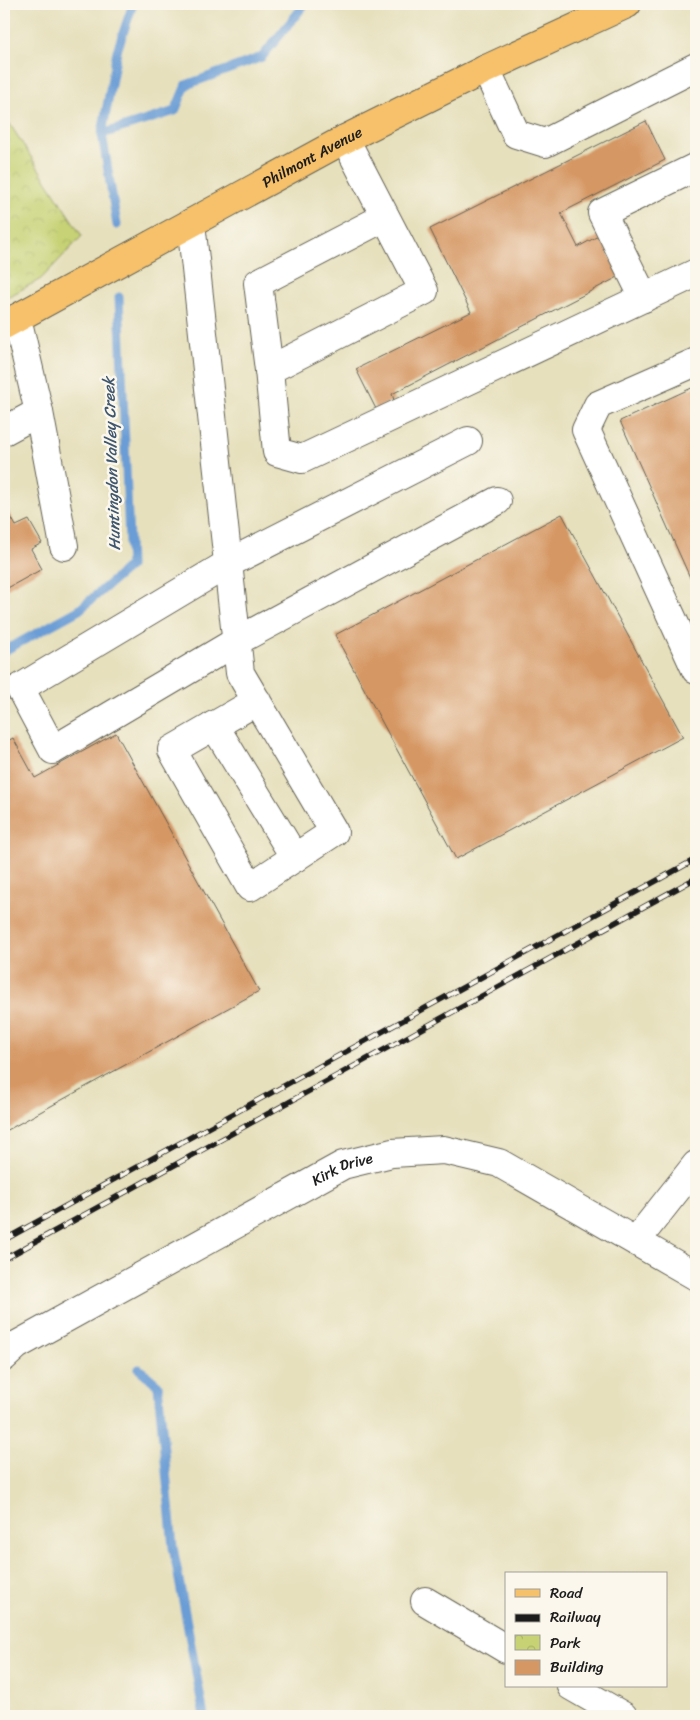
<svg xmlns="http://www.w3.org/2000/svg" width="700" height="1720" font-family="Sriracha,sans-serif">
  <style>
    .park { fill: url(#park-crowns); stroke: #717748 }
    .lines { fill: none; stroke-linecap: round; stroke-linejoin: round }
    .stream { stroke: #6a9dd5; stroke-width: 9 }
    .building { fill: #d59763 }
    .minor-casing { stroke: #636154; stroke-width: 30 }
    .major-casing { stroke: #636154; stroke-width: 30 }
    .minor { stroke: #fff; stroke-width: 28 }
    .major { stroke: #f6c16b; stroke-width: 28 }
    .rail-casing { stroke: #1c1c1c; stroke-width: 5.5 }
    .rail { stroke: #fbf7ec; stroke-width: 4; stroke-dasharray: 11; stroke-linecap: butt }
    .labels { text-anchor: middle; stroke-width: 5; stroke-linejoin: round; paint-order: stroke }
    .street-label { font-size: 15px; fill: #1c1c1c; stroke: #fbf7ec }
    .water-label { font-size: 16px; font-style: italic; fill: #3f566f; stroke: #fbf7ec }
  </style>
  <defs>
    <pattern id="park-crowns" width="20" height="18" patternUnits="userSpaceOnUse" patternTransform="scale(1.25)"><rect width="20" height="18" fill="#c6d274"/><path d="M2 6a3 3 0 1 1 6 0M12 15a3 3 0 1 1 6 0" fill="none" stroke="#aab464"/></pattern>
  </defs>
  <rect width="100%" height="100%" fill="#fbf7ec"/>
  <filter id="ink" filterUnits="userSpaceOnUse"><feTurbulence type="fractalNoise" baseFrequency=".02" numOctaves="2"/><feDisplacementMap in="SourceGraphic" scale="10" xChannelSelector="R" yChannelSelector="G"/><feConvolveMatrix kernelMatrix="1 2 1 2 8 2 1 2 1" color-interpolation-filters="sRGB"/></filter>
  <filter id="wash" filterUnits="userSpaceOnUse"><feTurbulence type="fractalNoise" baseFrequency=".0096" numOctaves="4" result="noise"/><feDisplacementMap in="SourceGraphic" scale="20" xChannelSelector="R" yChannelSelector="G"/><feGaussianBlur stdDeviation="1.12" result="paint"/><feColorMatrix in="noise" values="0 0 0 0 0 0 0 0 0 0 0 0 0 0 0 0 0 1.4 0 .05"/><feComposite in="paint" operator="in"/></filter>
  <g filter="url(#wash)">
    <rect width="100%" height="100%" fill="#e6e0bd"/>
    <polygon class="park" points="4,115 82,236 41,279 4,299"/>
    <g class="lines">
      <g class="stream">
        <polyline points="102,134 175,111 186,85 262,57 305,4"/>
        <polyline points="117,225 102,134 117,51 133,4"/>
        <polyline points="4,651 79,610 130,566 119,297"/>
        <polyline points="139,1369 158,1385 173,1547 204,1716"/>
      </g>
    </g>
    <g id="blocks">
      <g class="building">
        <polygon points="646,121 665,160 561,213 578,247 600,235 620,276 392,394 394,400 376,409 356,369 471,312 430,229"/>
        <polygon points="696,386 696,591 620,421"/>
        <polygon points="4,504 16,526 29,520 42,543 31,549 42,569 4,590"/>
        <polygon points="562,514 683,737 456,859 335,635"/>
        <polygon points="116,733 259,991 4,1132 4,743 13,738 35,778"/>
      </g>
    </g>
  </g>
  <g filter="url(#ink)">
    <use href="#blocks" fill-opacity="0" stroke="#636154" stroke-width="1"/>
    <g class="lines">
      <g class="minor-casing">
        <g id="minor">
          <polyline points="486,69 516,134 545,143 696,67"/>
          <polyline points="345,139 424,291 269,370 277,452 302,459 696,273"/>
          <polyline points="191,223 240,673 334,832 250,887 172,750 257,701"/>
          <polyline points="644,298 602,213 696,167"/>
          <polyline points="696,362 598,405 586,430 696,670"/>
          <polyline points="269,370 258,283 385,217"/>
          <polyline points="39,412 64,546"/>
          <polyline points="4,431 39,412 17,318"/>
          <polyline points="468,441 229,563 20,688 53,750 237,641 497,501"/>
          <polyline points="214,725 295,858"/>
          <polyline points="636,1241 696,1165"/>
          <path id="s1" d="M4,1357L17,1345L343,1165L392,1153L444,1150L499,1163L696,1276"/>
          <polyline points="425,1601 506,1649"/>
          <polyline points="571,1686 623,1716"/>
        </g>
      </g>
      <g class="major-casing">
        <g id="major">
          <path id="s2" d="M4,325L345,139L486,69L627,4"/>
        </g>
      </g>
      <use href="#minor" class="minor"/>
      <use href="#major" class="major"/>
      <g class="rail-casing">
        <g id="rail">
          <polyline points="4,1240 696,859"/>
          <polyline points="4,1259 696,878"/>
        </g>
      </g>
      <use href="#rail" class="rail"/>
    </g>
  </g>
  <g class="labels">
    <g class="street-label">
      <text dy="5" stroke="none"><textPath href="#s2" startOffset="351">Philmont Avenue</textPath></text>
      <text dy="5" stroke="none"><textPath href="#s1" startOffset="388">Kirk Drive</textPath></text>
    </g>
    <g class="water-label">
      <text transform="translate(111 464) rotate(-92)" y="6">Huntingdon Valley Creek</text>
    </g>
  </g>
  <rect width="700" height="1720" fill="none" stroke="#fbf7ec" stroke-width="20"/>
  <rect x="505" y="1572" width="162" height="115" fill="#fbf7ec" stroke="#a29f99"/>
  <rect x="515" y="1589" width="25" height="8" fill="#f6c16b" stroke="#a29f99"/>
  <text x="550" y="1598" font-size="15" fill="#1c1c1c">Road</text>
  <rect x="515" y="1614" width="25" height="8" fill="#1c1c1c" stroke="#a29f99"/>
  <text x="550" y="1622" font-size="15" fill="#1c1c1c">Railway</text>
  <rect x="515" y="1635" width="25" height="15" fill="url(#park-crowns)" stroke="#a29f99"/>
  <text x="550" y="1648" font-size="15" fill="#1c1c1c">Park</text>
  <rect x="515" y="1660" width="25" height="15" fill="#d59763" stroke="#a29f99"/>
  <text x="550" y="1672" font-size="15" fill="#1c1c1c">Building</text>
</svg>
